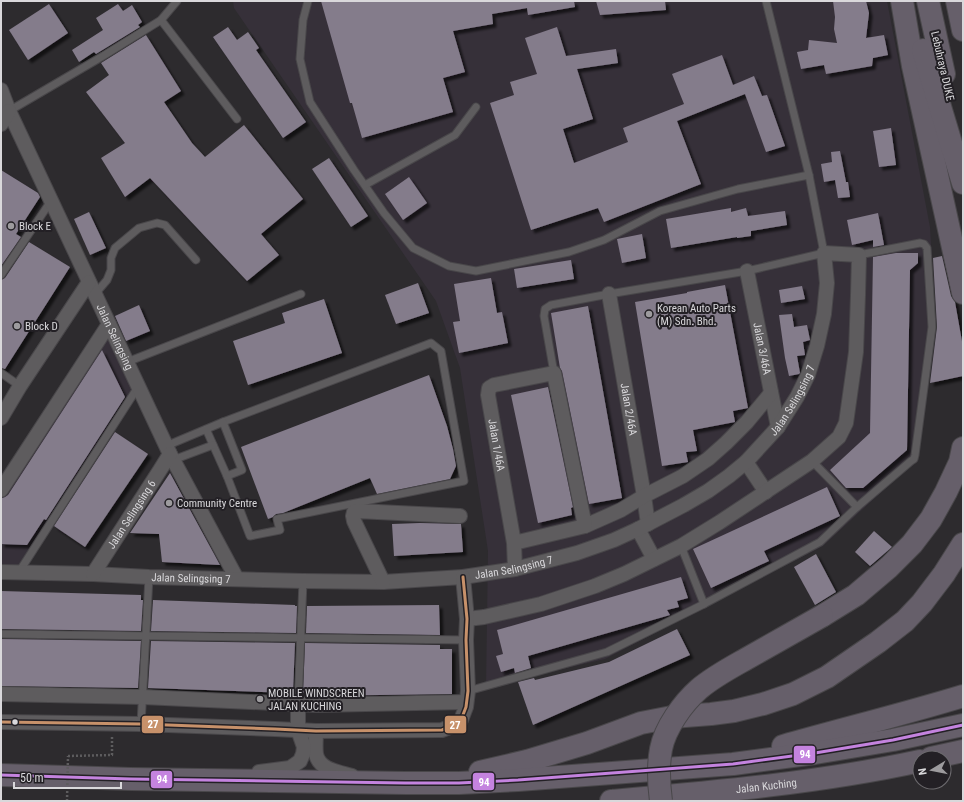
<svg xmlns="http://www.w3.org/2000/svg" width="964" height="802" font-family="'Roboto Condensed',sans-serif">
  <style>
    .built { fill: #363039 }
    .building { fill: #847b8b; filter: url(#shadow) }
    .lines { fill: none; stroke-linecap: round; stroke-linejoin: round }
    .lane-casing { stroke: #49474a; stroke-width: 9 }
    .street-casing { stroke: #49474a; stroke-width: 16 }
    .highway-casing { stroke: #49474a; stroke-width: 24 }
    .path { stroke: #5d5c5e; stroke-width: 2.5; stroke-dasharray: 2 2; stroke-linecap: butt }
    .lane { stroke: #5e5c5e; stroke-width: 7 }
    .street { stroke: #5e5c5e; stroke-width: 14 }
    .highway { stroke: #665f6a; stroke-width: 22 }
    .highway-bridge-casing { stroke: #49474a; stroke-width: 24; stroke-linecap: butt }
    .path-bridge { stroke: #5d5c5e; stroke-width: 2.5; stroke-dasharray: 2 2; stroke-linecap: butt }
    .highway-bridge { stroke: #665f6a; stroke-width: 22 }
    .bus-1-casing { stroke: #232025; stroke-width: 6 }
    .bus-2-casing { stroke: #232025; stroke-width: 6 }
    .bus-1 { stroke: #c7916a; stroke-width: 3 }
    .bus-2 { stroke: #c483df; stroke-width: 3 }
    .poi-dot { fill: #9d9b9e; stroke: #232025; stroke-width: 1.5 }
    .bus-dot { fill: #d9d8db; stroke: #232025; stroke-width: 1.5 }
    .labels { text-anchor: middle; stroke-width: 4; stroke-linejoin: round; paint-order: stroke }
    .street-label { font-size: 11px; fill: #d9d8db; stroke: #232025 }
    .poi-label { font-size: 11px; fill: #d9d8db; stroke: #232025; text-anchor: start }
    .line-badge { stroke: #232025; stroke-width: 1.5 }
    .badge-label { font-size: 11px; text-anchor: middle; font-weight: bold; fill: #fff }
  </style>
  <defs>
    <filter id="shadow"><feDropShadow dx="3.5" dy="3.5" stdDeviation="1" flood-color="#0009"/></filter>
  </defs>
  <rect width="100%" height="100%" fill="#2d2b2e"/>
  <g class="built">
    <polygon points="233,1 887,1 930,227 936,330 918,458 823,546 605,659 486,687 488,551 460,368 436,301 234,8"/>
    <polygon points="108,335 134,389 18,567 1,567 1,501"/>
  </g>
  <g class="building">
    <polygon points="321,1 574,1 575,7 528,15 527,8 492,14 493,24 453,31 465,72 443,78 453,112 362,138 352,103 350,103"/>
    <polygon points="596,1 665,1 666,10 600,15"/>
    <polygon points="833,1 866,1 869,13 866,38 884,35 888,55 873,58 872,66 826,74 824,65 801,69 797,52 808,50 809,40 837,43 834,29 835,17"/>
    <polygon points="49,4 68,33 28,60 9,30"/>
    <polygon points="118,4 123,11 132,5 142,22 138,25 140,27 96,54 94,52 79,62 72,50 103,30 96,18"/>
    <polygon points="228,27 237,40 248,32 259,48 256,50 306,122 283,138 213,37"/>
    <polygon points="557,27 566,56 616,49 618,63 577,69 593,119 563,129 574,163 628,142 623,128 684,104 672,74 722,55 733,85 754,76 762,96 767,95 785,146 766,152 745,94 677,121 701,184 604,222 598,208 531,230 490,103 514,95 510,82 537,74 525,38"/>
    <polygon points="146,35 181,91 164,102 192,143 205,157 244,125 303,199 261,234 279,255 247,281 150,178 125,197 101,158 125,143 86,92 109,75 101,63"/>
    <polygon points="891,128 896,165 879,167 873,131"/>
    <polygon points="840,151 846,182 848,182 850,197 838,198 835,180 824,182 821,164 832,162 831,152"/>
    <polygon points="329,158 368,216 351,227 312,169"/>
    <polygon points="1,170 38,193 40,197 16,234 21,237 1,266"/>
    <polygon points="409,177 427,203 403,220 385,194"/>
    <polygon points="731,208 731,212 746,208 748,216 785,211 787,225 751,231 751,236 737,238 737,237 671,248 666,219"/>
    <polygon points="89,212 106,248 90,255 74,219"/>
    <polygon points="878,213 884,245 873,247 873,240 852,245 847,220"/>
    <polygon points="642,234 646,258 622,263 617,239"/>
    <polygon points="29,242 70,267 5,369 1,368 1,280 5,278"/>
    <polygon points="896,253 918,253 918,263 910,270 907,450 863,488 846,488 830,470 870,433 873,257"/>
    <polygon points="942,256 951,296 955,302 963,347 963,376 930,383 937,327 933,258"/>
    <polygon points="571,260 574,279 517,288 514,269"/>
    <polygon points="491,278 497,313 502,312 508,343 459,353 453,322 460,321 454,284"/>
    <polygon points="418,283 429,313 396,324 385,295"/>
    <polygon points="725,285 748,408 733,411 735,422 693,430 697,451 686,452 688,462 662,466 635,302 687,293 687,292"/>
    <polygon points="802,286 805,299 781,303 779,290"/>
    <polygon points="324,299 342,353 248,385 233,341 285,323 282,313"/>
    <polygon points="139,305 150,331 126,341 115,316"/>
    <polygon points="588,306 622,498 589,504 562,371 560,368 551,313"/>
    <polygon points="792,314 794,327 807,325 810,340 803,342 805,355 797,356 800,373 799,374 789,376 785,358 779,315"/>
    <polygon points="102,350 125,397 46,520 44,519 27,545 1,544 1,500 2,498 5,497 8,495"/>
    <polygon points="429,375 447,426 453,449 456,466 450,479 377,494 370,478 283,513 276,514 273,517 268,519 241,447"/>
    <polygon points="548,387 573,507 571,508 572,515 538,523 511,395"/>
    <polygon points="115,432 148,454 85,547 54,526"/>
    <polygon points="170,473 220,565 162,562 159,534 130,533"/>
    <polygon points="827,487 840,516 764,551 769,561 711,588 693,549"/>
    <polygon points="420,523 461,524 463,552 394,556 392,524"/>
    <polygon points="874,531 892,547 870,566 855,552"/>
    <polygon points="816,554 836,592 815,605 794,567"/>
    <polygon points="681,577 688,598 677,601 679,607 667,610 670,615 528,656 531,668 515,673 514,668 501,672 496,656 503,654 497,630"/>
    <polygon points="1,591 141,595 141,600 143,600 141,631 1,629"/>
    <polygon points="153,600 295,605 295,606 297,606 296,633 151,631"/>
    <polygon points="439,605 440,635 306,633 307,606"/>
    <polygon points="677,629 690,655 533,725 518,682 534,678 535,680 609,662"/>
    <polygon points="1,639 141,641 138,688 1,686"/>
    <polygon points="151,641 295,643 293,693 148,688"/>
    <polygon points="305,643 440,645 440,649 452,649 452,694 307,696 307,693 303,693"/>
  </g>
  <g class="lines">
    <g class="lane-casing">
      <g id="lane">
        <polyline points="308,1 303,20 300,59 310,102 354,170 384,213 413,248 449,266 476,271 569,252 604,240 660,211 738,189 809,175"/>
        <polyline points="161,20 237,119"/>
        <polyline points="9,111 103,56 161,20 177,1"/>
        <polyline points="365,185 455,135 476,107"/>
        <polyline points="1,275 51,201"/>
        <polyline points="95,294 107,280 111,270 111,258 115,248 139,228 157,223 165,225 196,260"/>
        <polyline points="127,362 301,294"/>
        <polyline points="1,373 20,386"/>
        <polyline points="554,373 544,316 545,309 551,305 609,294 747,271 824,253 809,175 766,1"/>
        <polyline points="223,422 431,343 441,351 464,481 277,519 280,530 250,536 227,476"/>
        <polyline points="166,446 223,422 242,470 227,476 206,429"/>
        <polyline points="173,460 213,445"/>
        <polyline points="812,461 857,507"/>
        <polyline points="681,546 704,604"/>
        <polyline points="19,572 138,387"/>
        <polyline points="1,634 466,640"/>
        <polyline points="468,691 607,652 704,604 820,542 857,507 911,461 914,459 915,455 932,327 927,248 924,244 920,243 859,255"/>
        <polyline points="298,704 303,581"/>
        <polyline points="141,724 149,577"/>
      </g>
    </g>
    <g class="street-casing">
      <g id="street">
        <path id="s1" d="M1,90L9,111L170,454L237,579"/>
        <polyline points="1,124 9,111"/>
        <path id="s2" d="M747,271L778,427"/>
        <path id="s3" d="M609,294L644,496L648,524"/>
        <polyline points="1,418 20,386 89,282"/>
        <polyline points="746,462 766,492"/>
        <polyline points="1,490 109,324"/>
        <polyline points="585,526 621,510 644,496 683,476 708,459 726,443 747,422 771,393"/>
        <polyline points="638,529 654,559"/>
        <path id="s4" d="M514,543L585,526L554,373L494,385L489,388L488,395L514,543L515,569"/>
        <path id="s5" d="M1,572L93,574L149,577L303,581L383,582L463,577L515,569L577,553L614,540L638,529L684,505L708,491L729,476L746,462L778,427L797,397L808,375L817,346L824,314L827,283L824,253L859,255L858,295L856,352L846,423L839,437L812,461L720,522L681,546L624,574L595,586L541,604L484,617L467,619"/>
        <path id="s6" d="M93,574L160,470L170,454"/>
        <polyline points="383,582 354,521 353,516 354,512 357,511 460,516"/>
        <polyline points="1,694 143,697 317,705 466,702"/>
        <polyline points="1,722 141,724 275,729 316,731 442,730 457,724 461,720 466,707 468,691 466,640 467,619 463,577"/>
        <path d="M316,731C316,738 315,747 316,754C319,770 339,772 352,776"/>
        <polyline points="259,772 290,768 300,761 303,754 304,747 298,730 298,704"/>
      </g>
    </g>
    <g class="highway-casing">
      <g id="highway">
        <polyline points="902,1 913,66 963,293"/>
        <polyline points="928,1 944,74"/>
        <polyline points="957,1 963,30"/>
        <polyline points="923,50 963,183"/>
        <polyline points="822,616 856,595 889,567 912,544 931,519 946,492 960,462 963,448"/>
        <path d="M783,746C843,729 904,714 963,696"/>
        <polyline points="931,758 963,751"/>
        <polyline points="480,772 527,761 587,743 641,723 672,717 711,714 734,711 763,704 793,694 827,677 878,642 905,621 922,603 944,574 963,544"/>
        <polyline points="1,775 131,779 405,783 459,783 518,780 733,764 815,753 893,740 963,725"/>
        <path id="s7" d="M611,801C714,792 819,783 920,761"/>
      </g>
    </g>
    <polyline class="path" points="68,756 112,755 112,737"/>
    <use href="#lane" class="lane"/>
    <use href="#street" class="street"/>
    <use href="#highway" class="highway"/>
    <g class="highway-bridge-casing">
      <path id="highway-bridge" d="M661,801C659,786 658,765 661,749C665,728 683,703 699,689C713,677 730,668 746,659C771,645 797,630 822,616"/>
    </g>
    <polyline class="path-bridge" points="67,801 68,756"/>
    <use href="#highway-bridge" class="highway-bridge"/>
    <g class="bus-1-casing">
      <polyline id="bus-1" points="1,722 141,724 275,729 316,731 442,730 457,724 461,720 466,707 468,691 466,640 467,619 463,577"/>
    </g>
    <g class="bus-2-casing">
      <polyline id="bus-2" points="1,775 131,779 405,783 459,783 518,780 733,764 815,753 893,740 963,725"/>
    </g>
    <use href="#bus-1" class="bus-1"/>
    <use href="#bus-2" class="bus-2"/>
  </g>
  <g class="poi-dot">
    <circle cx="11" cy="226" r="4"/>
    <circle cx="649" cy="314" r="4"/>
    <circle cx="17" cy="326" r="4"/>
    <circle cx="169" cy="503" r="4"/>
    <circle cx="260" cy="699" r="4"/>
  </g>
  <circle class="bus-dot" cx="15" cy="722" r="3.5"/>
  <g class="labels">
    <g class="street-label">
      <text transform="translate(943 66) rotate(77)" y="4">Lebuhraya DUKE</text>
      <text dy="4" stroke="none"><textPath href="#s1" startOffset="272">Jalan Selingsing</textPath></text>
      <text dy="4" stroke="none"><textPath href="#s2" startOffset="79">Jalan 3/46A</textPath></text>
      <text dy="4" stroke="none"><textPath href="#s5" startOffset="850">Jalan Selingsing 7</textPath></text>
      <text dy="4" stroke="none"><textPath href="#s3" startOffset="117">Jalan 2/46A</textPath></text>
      <text dy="4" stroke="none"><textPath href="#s4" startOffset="354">Jalan 1/46A</textPath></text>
      <text dy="4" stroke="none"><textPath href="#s6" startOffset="71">Jalan Selingsing 6</textPath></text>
      <text dy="4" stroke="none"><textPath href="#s5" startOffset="514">Jalan Selingsing 7</textPath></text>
      <text dy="4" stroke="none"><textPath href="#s5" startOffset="190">Jalan Selingsing 7</textPath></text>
      <text dy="4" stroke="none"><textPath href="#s7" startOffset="156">Jalan Kuching</textPath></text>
    </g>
    <g class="poi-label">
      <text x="19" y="230">Block E</text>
      <text x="657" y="312">Korean Auto Parts<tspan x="657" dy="13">(M) Sdn. Bhd.</tspan></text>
      <text x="25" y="330">Block D</text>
      <text x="177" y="507">Community Centre</text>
      <text x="268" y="697">MOBILE WINDSCREEN<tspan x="268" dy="13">JALAN KUCHING</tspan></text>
    </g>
  </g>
  <g class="line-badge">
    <rect x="141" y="715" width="23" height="19" rx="4" fill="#c7916a"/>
    <rect x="444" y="715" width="23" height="19" rx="4" fill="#c7916a"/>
    <rect x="793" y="745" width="23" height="19" rx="4" fill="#c483df"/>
    <rect x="150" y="770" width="23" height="19" rx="4" fill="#c483df"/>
    <rect x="472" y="772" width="23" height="19" rx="4" fill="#c483df"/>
  </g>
  <g class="badge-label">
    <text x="153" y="728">27</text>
    <text x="455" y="729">27</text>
    <text x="805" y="758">94</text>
    <text x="162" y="783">94</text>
    <text x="484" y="786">94</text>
  </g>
  <rect width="964" height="802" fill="none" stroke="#d9d8db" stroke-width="4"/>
  <g transform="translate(932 770) rotate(260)"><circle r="19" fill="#232025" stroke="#6c6a6e"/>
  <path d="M0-3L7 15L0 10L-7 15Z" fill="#9d9b9e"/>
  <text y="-6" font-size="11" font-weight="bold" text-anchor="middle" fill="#d9d8db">N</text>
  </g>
  <path d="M14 782v6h107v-6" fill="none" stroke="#d9d8db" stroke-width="2"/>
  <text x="20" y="782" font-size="12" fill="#d9d8db" stroke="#232025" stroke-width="3" paint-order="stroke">50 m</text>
</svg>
